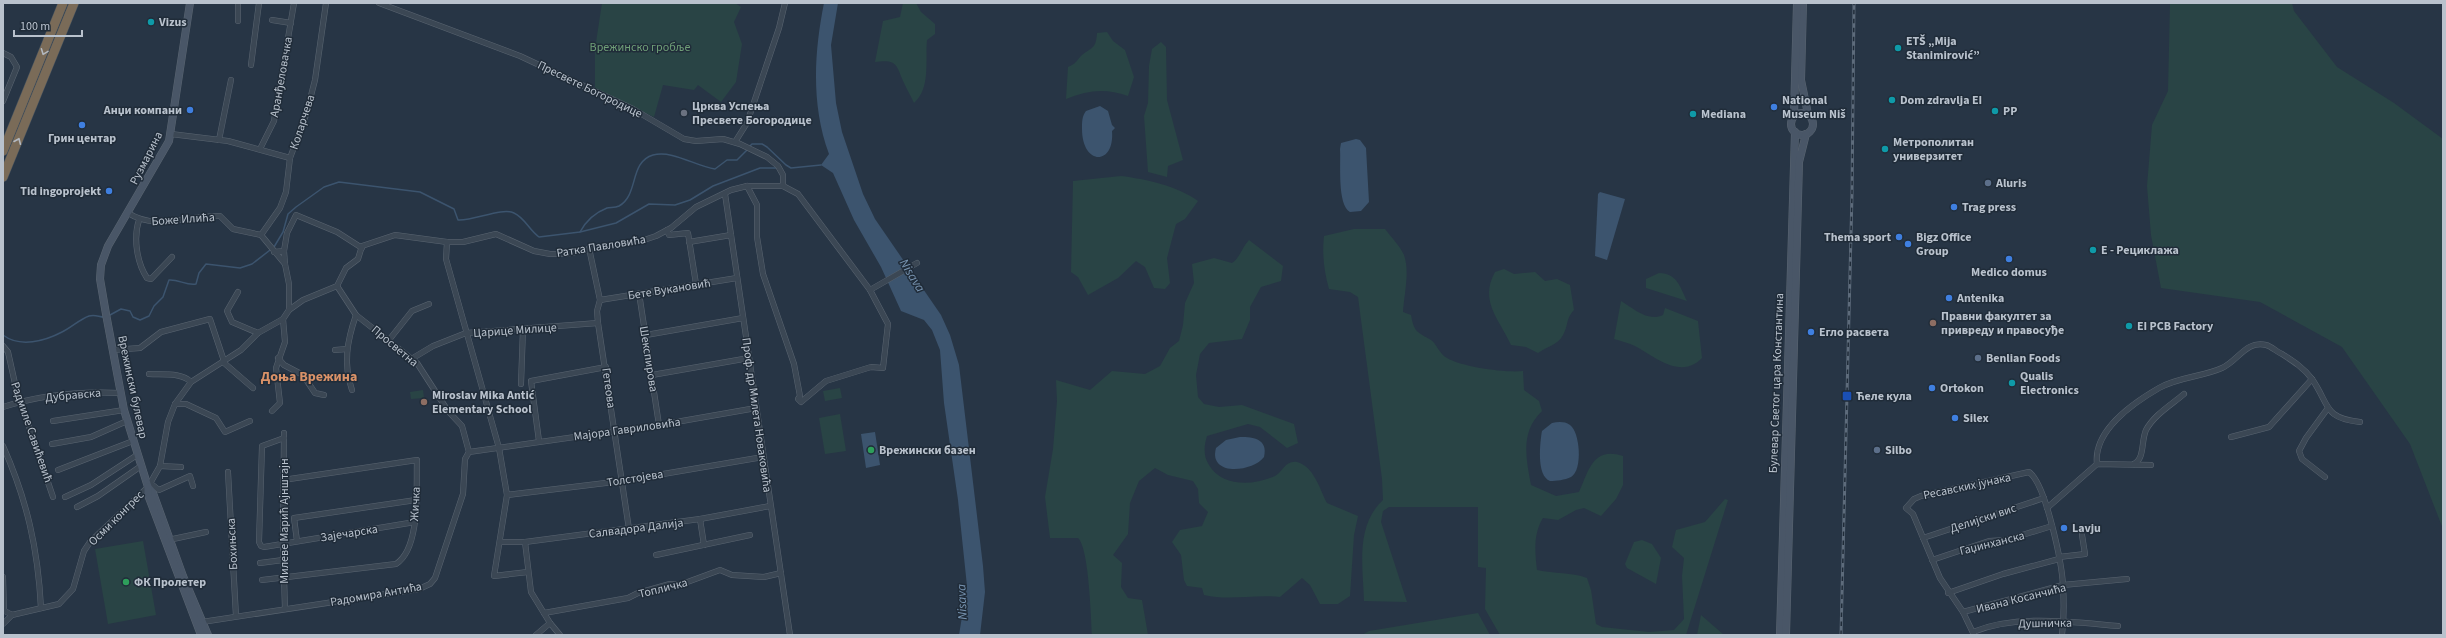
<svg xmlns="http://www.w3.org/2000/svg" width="2446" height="638" font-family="'Source Sans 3',sans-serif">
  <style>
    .green { fill: #294445 }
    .water { fill: #3c546e }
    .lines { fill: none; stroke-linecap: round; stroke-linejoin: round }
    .stream { stroke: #3c546e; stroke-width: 1.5 }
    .street-casing { stroke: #5a6571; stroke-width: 6 }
    .secondary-casing { stroke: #5a6571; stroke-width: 8 }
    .highway-casing { stroke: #46525e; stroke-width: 10 }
    .street { stroke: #3b4754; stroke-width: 5 }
    .secondary { stroke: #495667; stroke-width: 7 }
    .highway { stroke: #7a6b58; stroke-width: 9 }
    .rail-casing { stroke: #5d6b7b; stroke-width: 3 }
    .rail { stroke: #202c39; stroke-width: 1.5; stroke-dasharray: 4.5; stroke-linecap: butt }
    .oneway { stroke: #b3b9c1 }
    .culture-dot { fill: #0f9aa8; stroke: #202c39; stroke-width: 1.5 }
    .shop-dot { fill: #3f7fe0; stroke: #202c39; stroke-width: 1.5 }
    .worship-dot { fill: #6b7280; stroke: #202c39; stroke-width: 1.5 }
    .service-dot { fill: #5c6f8a; stroke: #202c39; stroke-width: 1.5 }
    .education-dot { fill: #8d6e63; stroke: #202c39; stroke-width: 1.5 }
    .transit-dot { fill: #1a4fb4; stroke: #202c39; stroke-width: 1.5 }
    .leisure-dot { fill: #2e9e5b; stroke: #202c39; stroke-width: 1.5 }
    .labels { text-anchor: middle; stroke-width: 3; stroke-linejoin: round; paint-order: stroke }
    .poi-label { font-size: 12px; font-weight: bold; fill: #b9c2cd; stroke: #202c39; text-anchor: start }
    .park-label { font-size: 12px; fill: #6f9f77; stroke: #202c39 }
    .street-label { font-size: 12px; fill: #b9c2cd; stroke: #202c39 }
    .water-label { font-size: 13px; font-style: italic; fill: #7894b1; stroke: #202c39 }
    .quarter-label { font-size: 14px; font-weight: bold; fill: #da9268; stroke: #202c39 }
  </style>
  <rect width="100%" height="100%" fill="#273545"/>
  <g class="green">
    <polygon points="602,3 735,3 741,7 734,22 742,44 736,82 721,102 698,85 694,90 663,85 654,117 595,89 595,49"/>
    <path d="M903,3H916L921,12L935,24V34L927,40C925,61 931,88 914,103C911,96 907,90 904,83C896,65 898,59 875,62L883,21L900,17Z"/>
    <polygon points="2170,3 2292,3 2294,11 2337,67 2394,103 2443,139 2443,529 2410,444 2342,347 2260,302 2161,288 2151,235 2147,186 2152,125 2168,91"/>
    <path d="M1107,32L1113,41L1125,50L1134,77L1128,96C1105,88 1089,90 1066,99L1068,67C1076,64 1077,60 1082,55C1093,47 1096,48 1097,33Z"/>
    <polygon points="1161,42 1166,47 1167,100 1183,160 1168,166 1167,177 1148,172 1144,116 1148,103 1149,66 1152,49"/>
    <path d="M1121,176C1145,179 1178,186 1198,201L1185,219L1176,224L1167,258L1170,283L1165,289L1154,288L1145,267L1136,261L1118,278L1088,295L1078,277L1071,272L1073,181Z"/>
    <path d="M1354,229H1385C1391,237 1400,246 1404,255C1410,272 1404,295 1403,312L1411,315C1414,332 1417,332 1431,340C1437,344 1439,354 1447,358C1462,367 1506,373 1523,371L1524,390L1539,401L1542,411C1520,432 1526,458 1531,485L1556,496L1579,492C1589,470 1593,446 1623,456V485L1616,499L1601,516L1584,508L1576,510L1558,520L1543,518C1533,534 1535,552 1537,570C1555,574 1571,572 1587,578L1591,590L1596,624L1602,627L1649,632L1674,630L1684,619L1682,576L1684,558L1672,547L1676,530L1705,522L1725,499L1728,500L1686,635H1500L1485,609L1486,568L1478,567V507H1389L1383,511L1381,522L1407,602L1364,601C1363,567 1355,526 1383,500L1382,479L1358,297L1350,292L1329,289C1324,271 1322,254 1324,236Z"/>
    <path d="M1249,240L1283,266L1281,281L1261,287L1250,307V320L1242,339L1209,343L1200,354L1196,375L1198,397L1204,404L1219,407L1242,405L1294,424L1298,443L1287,448L1260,427L1248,424L1207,436C1204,446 1203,456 1209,465C1222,487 1253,486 1275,476C1283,472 1285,460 1297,462C1314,466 1320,490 1327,503L1358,516L1354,535L1350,596L1338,604H1320L1310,585L1302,578L1280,597C1254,594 1229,601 1204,595L1202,588L1187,586L1184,580L1181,555L1172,542L1180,530L1202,526L1208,512L1199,503L1198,489L1193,481L1168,475L1155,468L1139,481L1130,503L1128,534L1113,555L1122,563L1121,587L1128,598L1142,600L1148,635H1092C1091,617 1089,548 1078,538H1050L1045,497L1053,449L1057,401L1056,380L1090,390L1112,371L1145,374L1160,366L1170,348L1179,341L1183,325L1185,303L1194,283L1192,264L1214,258L1232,263C1240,258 1242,247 1249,240Z"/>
    <path d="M1504,269L1514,274L1535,272L1545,281L1557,279L1570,285L1574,310C1565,320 1569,325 1563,335C1558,345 1546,347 1538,353L1526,347L1511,345C1499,319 1479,301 1495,272Z"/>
    <path d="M1659,273C1677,273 1680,287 1687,301L1646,288V279Z"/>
    <path d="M1621,301C1634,309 1648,322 1663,315L1665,308L1698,321L1702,358C1681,380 1655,357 1635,346C1629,343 1621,341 1614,339Z"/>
    <polygon points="840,388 842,398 825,401 823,391"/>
    <polygon points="423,390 424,398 411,399 410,392"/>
    <polygon points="840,414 846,451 825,454 819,418"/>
    <polygon points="1642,540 1652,544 1661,558 1656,584 1627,568 1625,564 1634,542"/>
    <polygon points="143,541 156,615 108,624 95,549"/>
    <polygon points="1478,613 1490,635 1362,635 1369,631"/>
    <polygon points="1701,615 1724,635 1697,635"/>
  </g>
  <g class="water">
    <path d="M824,3H838L831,45L836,103L842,132L863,194L875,219L941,315L950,335L959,365L983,566L985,592L980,635H959L967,586L958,500L944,403L940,350L932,330L924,320L901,311L881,267L854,220L833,173L821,165L829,154C811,105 814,53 824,3Z"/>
    <path d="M1100,106L1108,111L1112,125L1115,128L1112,131C1115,166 1082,166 1082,129C1082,122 1082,116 1086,111Z"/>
    <path d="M1356,139L1360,140L1366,148L1369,202L1361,211L1350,212C1337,205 1341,163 1340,149L1341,143Z"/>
    <polygon points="1600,192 1625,199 1607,260 1595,256 1598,194"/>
    <path d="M1552,423C1558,422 1564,421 1570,425C1580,432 1583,470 1571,477C1565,480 1556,481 1550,481C1536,476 1540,442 1542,431Z"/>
    <polygon points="875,432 880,465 866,468 861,434"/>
    <path d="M1240,437C1254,437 1268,439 1264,457C1253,472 1208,477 1216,448L1226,440Z"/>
  </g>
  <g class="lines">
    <g class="stream">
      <polyline points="749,147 752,144 762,144 767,147 786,165 791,168 821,165"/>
      <polyline points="580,232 616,223 649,204 675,205 690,200 713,186 760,168 777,168"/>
      <path d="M110,315L121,309L130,311L133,317L140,320L149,316L154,306L163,297L169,280C178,279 187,286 196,284L199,273L206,264L240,268L252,264L274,247L283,232L288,214L296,207L324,187L339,182L420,192L454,209L458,220C474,221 502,207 514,213C525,218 529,230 539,237L580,232C586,221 594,213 607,208C610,207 615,208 619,206C639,195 629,162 653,155C673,150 695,166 715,169L727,160H737L747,150"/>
      <path d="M3,335C20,348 45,341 62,332C71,328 80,319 89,316C95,314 99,317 104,317"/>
    </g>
    <g class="street-casing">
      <g id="street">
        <polyline points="379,3 520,56 633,109 684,139 696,141 723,139 740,144 767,157 778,166 783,175 783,186"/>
        <polyline points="272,20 291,23"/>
        <polyline points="238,21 238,3"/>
        <polyline points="3,53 11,57 17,67 3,101"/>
        <polyline points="251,65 259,3"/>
        <polyline points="171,134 228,141 290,158"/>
        <polyline points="219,140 231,80"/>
        <polyline points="735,142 747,123 779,28 785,3"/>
        <polyline points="260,149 274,121 294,3"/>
        <polyline points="747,186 757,205 757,237 763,274 794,364 800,396 798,399 801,402 826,381 871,367 883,368 888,324 870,290"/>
        <polyline points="725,194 790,635"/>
        <path d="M128,213C156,231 189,215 220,216L233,229L261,235L285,264L289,284V310"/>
        <path d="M139,220C133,238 137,263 147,278L151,279L172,257"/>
        <polyline points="667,230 669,235 688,233 696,284"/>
        <polyline points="261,235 280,208 286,192 290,158 306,115 315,80 326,3"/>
        <polyline points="447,242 446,259 499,448 507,495 494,576 528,572"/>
        <polyline points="689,242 731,235"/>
        <polyline points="589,248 600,300 597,311 598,323 629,529"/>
        <polyline points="284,251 287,233 296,215 337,232 362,248"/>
        <polyline points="274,252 284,251 285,264"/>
        <polyline points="337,286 356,315 417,363 448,411 462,426 469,452"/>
        <polyline points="238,292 227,311 232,322 258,333"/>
        <polyline points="639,293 659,425"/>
        <polyline points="600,300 737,278"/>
        <polyline points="646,335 743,318"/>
        <polyline points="389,340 412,311 429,304"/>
        <polyline points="3,346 8,352 16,388 53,497"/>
        <polyline points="113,350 140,348 161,332 210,319 224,361"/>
        <polyline points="335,350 347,349"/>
        <polyline points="278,358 284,365 303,375 315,393 324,395"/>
        <polyline points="413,358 433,346 466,333 598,323"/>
        <polyline points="223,362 253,388"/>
        <path d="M149,374C162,375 181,372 191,382"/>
        <polyline points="652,375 749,358"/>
        <polyline points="521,384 523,329"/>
        <path d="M352,390C343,364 347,341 356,315"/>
        <polyline points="175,404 186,404 216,418 225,432 250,421"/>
        <path d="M3,407C40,395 83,391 121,393"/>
        <polyline points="272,411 280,403 276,368 285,342 283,319"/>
        <polyline points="53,421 124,410"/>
        <polyline points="284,433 283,544 285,609"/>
        <polyline points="2231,437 2269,427 2312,379"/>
        <polyline points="284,438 262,446 259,542 261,546 264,547 415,522"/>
        <polyline points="539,441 531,381 606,367"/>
        <polyline points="52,444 91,437 127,421"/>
        <path d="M3,446C27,500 38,549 41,608"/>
        <path d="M2097,464C2093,431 2133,403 2159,388C2178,377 2202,377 2222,368C2238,361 2246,340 2266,345C2271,346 2277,352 2282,354C2293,361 2304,368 2312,379C2330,405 2323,418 2360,422"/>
        <path d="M2134,464C2145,458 2141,441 2146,430C2154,415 2171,405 2184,394"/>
        <polyline points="160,466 181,467"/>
        <polyline points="58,470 133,441"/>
        <polyline points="228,472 236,616"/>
        <polyline points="2325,477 2302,459 2299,451 2306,438 2328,408"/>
        <polyline points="150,483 159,490 190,476 193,486"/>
        <polyline points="507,495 622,481 763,457"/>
        <polyline points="65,497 91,485 137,455"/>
        <polyline points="77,507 98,496 141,466"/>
        <polyline points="2047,508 2097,464 2151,465"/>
        <polyline points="700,519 704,545"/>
        <polyline points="1923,538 2044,498"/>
        <polyline points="297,541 294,518 416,500"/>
        <polyline points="170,542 173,539 206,532"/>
        <polyline points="500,542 525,542 700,519 770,506"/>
        <polyline points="525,542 531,592 550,623 560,635"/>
        <polyline points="656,555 750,535"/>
        <polyline points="2059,557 2085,554 2082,535"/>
        <polyline points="1932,560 1989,541 2006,540 2052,526"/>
        <polyline points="260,563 283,560"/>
        <polyline points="3,577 4,611"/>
        <path d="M262,580L396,564C421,548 416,488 417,460L283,480"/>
        <polyline points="1948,593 2003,574 2059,559"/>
        <polyline points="3,610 12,615 59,604 73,589 84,551 90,542 148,487 160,466 168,422 175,404 191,382 241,350 258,333 283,319 289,310 303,300 337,286 346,268 358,259 362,246 395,235 447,242 463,242 496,234 534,251 550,254 565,254 641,241 656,236 671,228 696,207 731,190 747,186 783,186 798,194 870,290 917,263"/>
        <polyline points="1963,612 2063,585 2127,579"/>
        <polyline points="544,613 628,598 638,593 670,584 682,584 720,570 732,575 764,577 781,573"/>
        <polyline points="202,622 419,589 430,584 435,578 463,494 465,459 469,452 659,425 756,408"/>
        <polyline points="3,624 12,615"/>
        <path d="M1973,632C2017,614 2071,622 2118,626"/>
        <polyline points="536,635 550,623"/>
        <path d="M1974,635L1963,612L1940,578L1913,514L1906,508L1914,499L1921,496L2029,472C2046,484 2062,564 2063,586C2064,602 2064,619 2062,635"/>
      </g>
    </g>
    <g class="secondary-casing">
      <g id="secondary">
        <polyline points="190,3 169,141 108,246 101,265 100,279 106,314 124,410 148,487 153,493 183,576 208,635"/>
        <polyline points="1803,3 1801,80 1808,114"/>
        <circle cx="1802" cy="124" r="11"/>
        <polyline points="1794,116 1797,3"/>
        <polyline points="148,487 148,495 201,635"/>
        <polyline points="1780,635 1795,132"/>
        <polyline points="1786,635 1799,162 1806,134"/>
      </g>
    </g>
    <g class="highway-casing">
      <g id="highway">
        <polyline points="3,151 63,3"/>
        <polyline points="3,177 74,3"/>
      </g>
    </g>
    <use href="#street" class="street"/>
    <use href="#secondary" class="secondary"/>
    <use href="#highway" class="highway"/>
    <g class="rail-casing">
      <polyline id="rail" points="1841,635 1852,194 1854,3"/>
    </g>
    <use href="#rail" class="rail"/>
  </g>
  <defs><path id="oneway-chevron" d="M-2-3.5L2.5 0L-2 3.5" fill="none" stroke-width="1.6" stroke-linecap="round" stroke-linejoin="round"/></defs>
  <g class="oneway">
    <use href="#oneway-chevron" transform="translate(44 52) rotate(111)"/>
    <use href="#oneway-chevron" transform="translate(18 141) rotate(-67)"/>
  </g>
  <g class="culture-dot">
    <circle cx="151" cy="22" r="4"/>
    <circle cx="1898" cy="48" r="4"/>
    <circle cx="1892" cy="100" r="4"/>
    <circle cx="1995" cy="111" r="4"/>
    <circle cx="1693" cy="114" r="4"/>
    <circle cx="1885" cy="149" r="4"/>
    <circle cx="2093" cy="250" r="4"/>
    <circle cx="2129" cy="326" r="4"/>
    <circle cx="2012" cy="383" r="4"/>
  </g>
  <g class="shop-dot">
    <circle cx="1774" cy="107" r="4"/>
    <circle cx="190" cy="110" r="4"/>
    <circle cx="82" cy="125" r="4"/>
    <circle cx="109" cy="191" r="4"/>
    <circle cx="1954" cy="207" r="4"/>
    <circle cx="1899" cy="237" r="4"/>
    <circle cx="1908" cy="244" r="4"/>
    <circle cx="2009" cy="259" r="4"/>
    <circle cx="1949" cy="298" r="4"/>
    <circle cx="1811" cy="332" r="4"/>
    <circle cx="1932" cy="388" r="4"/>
    <circle cx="1955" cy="418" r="4"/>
    <circle cx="2064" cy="528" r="4"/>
  </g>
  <circle class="worship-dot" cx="684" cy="113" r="4"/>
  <g class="service-dot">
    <circle cx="1988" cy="183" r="4"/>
    <circle cx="1978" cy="358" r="4"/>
    <circle cx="1877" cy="450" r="4"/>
  </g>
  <g class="education-dot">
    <circle cx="1933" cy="323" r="4"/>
    <circle cx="424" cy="402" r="4"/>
  </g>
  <rect class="transit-dot" x="1842" y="391" width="10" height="10" rx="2"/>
  <g class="leisure-dot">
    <circle cx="871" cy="450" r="4"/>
    <circle cx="126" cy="582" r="4"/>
  </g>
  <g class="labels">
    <g class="poi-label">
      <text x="159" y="26">Vizus</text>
      <text x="1906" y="45">ETŠ „Mija<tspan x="1906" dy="14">Stanimirović”</tspan></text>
      <text x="1782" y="104">National<tspan x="1782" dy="14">Museum Niš</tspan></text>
      <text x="1900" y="104">Dom zdravlja EI</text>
      <text x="692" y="110">Црква Успења<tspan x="692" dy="14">Пресвете Богородице</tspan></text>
      <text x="182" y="114" text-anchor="end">Анџи компани</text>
      <text x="2003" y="115">PP</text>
      <text x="1701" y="118">Mediana</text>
      <text x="82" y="142" text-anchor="middle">Грин центар</text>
      <text x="1893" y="146">Метрополитан<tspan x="1893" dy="14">универзитет</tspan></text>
      <text x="1996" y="187">Aluris</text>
      <text x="101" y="195" text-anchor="end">Tid ingoprojekt</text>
      <text x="1962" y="211">Trag press</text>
      <text x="1891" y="241" text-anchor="end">Thema sport</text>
      <text x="1916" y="241">Bigz Office<tspan x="1916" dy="14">Group</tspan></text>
      <text x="2101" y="254">Е - Рециклажа</text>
      <text x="2009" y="276" text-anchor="middle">Medico domus</text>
      <text x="1957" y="302">Antenika</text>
      <text x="1941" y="320">Правни факултет за<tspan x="1941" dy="14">привреду и правосуђе</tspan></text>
      <text x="2137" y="330">EI PCB Factory</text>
      <text x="1819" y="336">Егло расвета</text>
      <text x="1986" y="362">Benlian Foods</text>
      <text x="2020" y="380">Qualis<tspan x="2020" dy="14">Electronics</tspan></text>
      <text x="1940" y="392">Ortokon</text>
      <text x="432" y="399">Miroslav Mika Antić<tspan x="432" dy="14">Elementary School</tspan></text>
      <text x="1856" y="400">Ћеле кула</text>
      <text x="1963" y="422">Silex</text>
      <text x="879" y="454">Врежински базен</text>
      <text x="1885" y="454">Silbo</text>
      <text x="2072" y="532">Lavju</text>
      <text x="134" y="586">ФК Пролетер</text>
    </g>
    <g class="park-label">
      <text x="640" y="51">Врежинско гробље</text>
    </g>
    <g class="street-label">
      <text transform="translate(281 77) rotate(-80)" y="4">Аранђеловачка</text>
      <text transform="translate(590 89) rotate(26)" y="4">Пресвете Богородице</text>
      <text transform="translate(302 122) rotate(-72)" y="4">Коларчева</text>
      <text transform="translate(146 158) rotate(-63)" y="4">Рузмарина</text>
      <text transform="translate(183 219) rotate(-4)" y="4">Боже Илића</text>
      <text transform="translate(601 246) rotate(-9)" y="4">Ратка Павловића</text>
      <text transform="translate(669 289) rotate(-9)" y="4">Бете Вукановић</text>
      <text transform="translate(515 330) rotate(-4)" y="4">Царице Милице</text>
      <text transform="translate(395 346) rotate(40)" y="4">Просветна</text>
      <text transform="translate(649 359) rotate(81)" y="4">Шекспирова</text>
      <text transform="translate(1776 383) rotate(-88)" y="4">Булевар Светог цара Константина</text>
      <text transform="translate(133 387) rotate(78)" y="4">Врежински булевар</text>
      <text transform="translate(609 388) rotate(82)" y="4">Гетеова</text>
      <text transform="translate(73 395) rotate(-5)" y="4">Дубравска</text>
      <text transform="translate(757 415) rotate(82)" y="4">Проф. др Милета Новаковића</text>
      <text transform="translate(627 429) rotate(-8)" y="4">Мајора Гавриловића</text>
      <text transform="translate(32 432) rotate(71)" y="4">Радмиле Савићевић</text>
      <text transform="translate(635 478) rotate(-9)" y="4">Толстојева</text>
      <text transform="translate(1967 486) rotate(-12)" y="4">Ресавских јунака</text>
      <text transform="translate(415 504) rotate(-87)" y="4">Жичка</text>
      <text transform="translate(116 518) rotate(-45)" y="4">Осми конгрес</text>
      <text transform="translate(1983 518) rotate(-18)" y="4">Делијски вис</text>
      <text transform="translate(284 521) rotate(-90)" y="4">Милеве Марић Ајнштајн</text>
      <text transform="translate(636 528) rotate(-7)" y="4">Салвадора Далија</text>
      <text transform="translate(349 533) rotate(-9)" y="4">Зајечарска</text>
      <text transform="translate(1992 543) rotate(-14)" y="4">Гаџинханска</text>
      <text transform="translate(232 544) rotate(-93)" y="4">Бохињска</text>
      <text transform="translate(663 588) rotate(-14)" y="4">Топличка</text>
      <text transform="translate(376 594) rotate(-10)" y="4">Радомира Антића</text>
      <text transform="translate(2021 598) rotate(-14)" y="4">Ивана Косанчића</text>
      <text transform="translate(2045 623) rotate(-1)" y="4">Душничка</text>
    </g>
    <g class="water-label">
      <text transform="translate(913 275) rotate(58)" y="5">Nisava</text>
      <text transform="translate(961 602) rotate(-92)" y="5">Nisava</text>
    </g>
    <g class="quarter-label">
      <text x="309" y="381">Доња Врежина</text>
    </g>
  </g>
  <rect width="2446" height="638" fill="none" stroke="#b9c2cd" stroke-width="8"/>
  <path d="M14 30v6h68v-6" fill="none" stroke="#b9c2cd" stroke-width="2"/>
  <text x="20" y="30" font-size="12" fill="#b9c2cd" stroke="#202c39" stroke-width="3" paint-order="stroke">100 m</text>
</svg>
